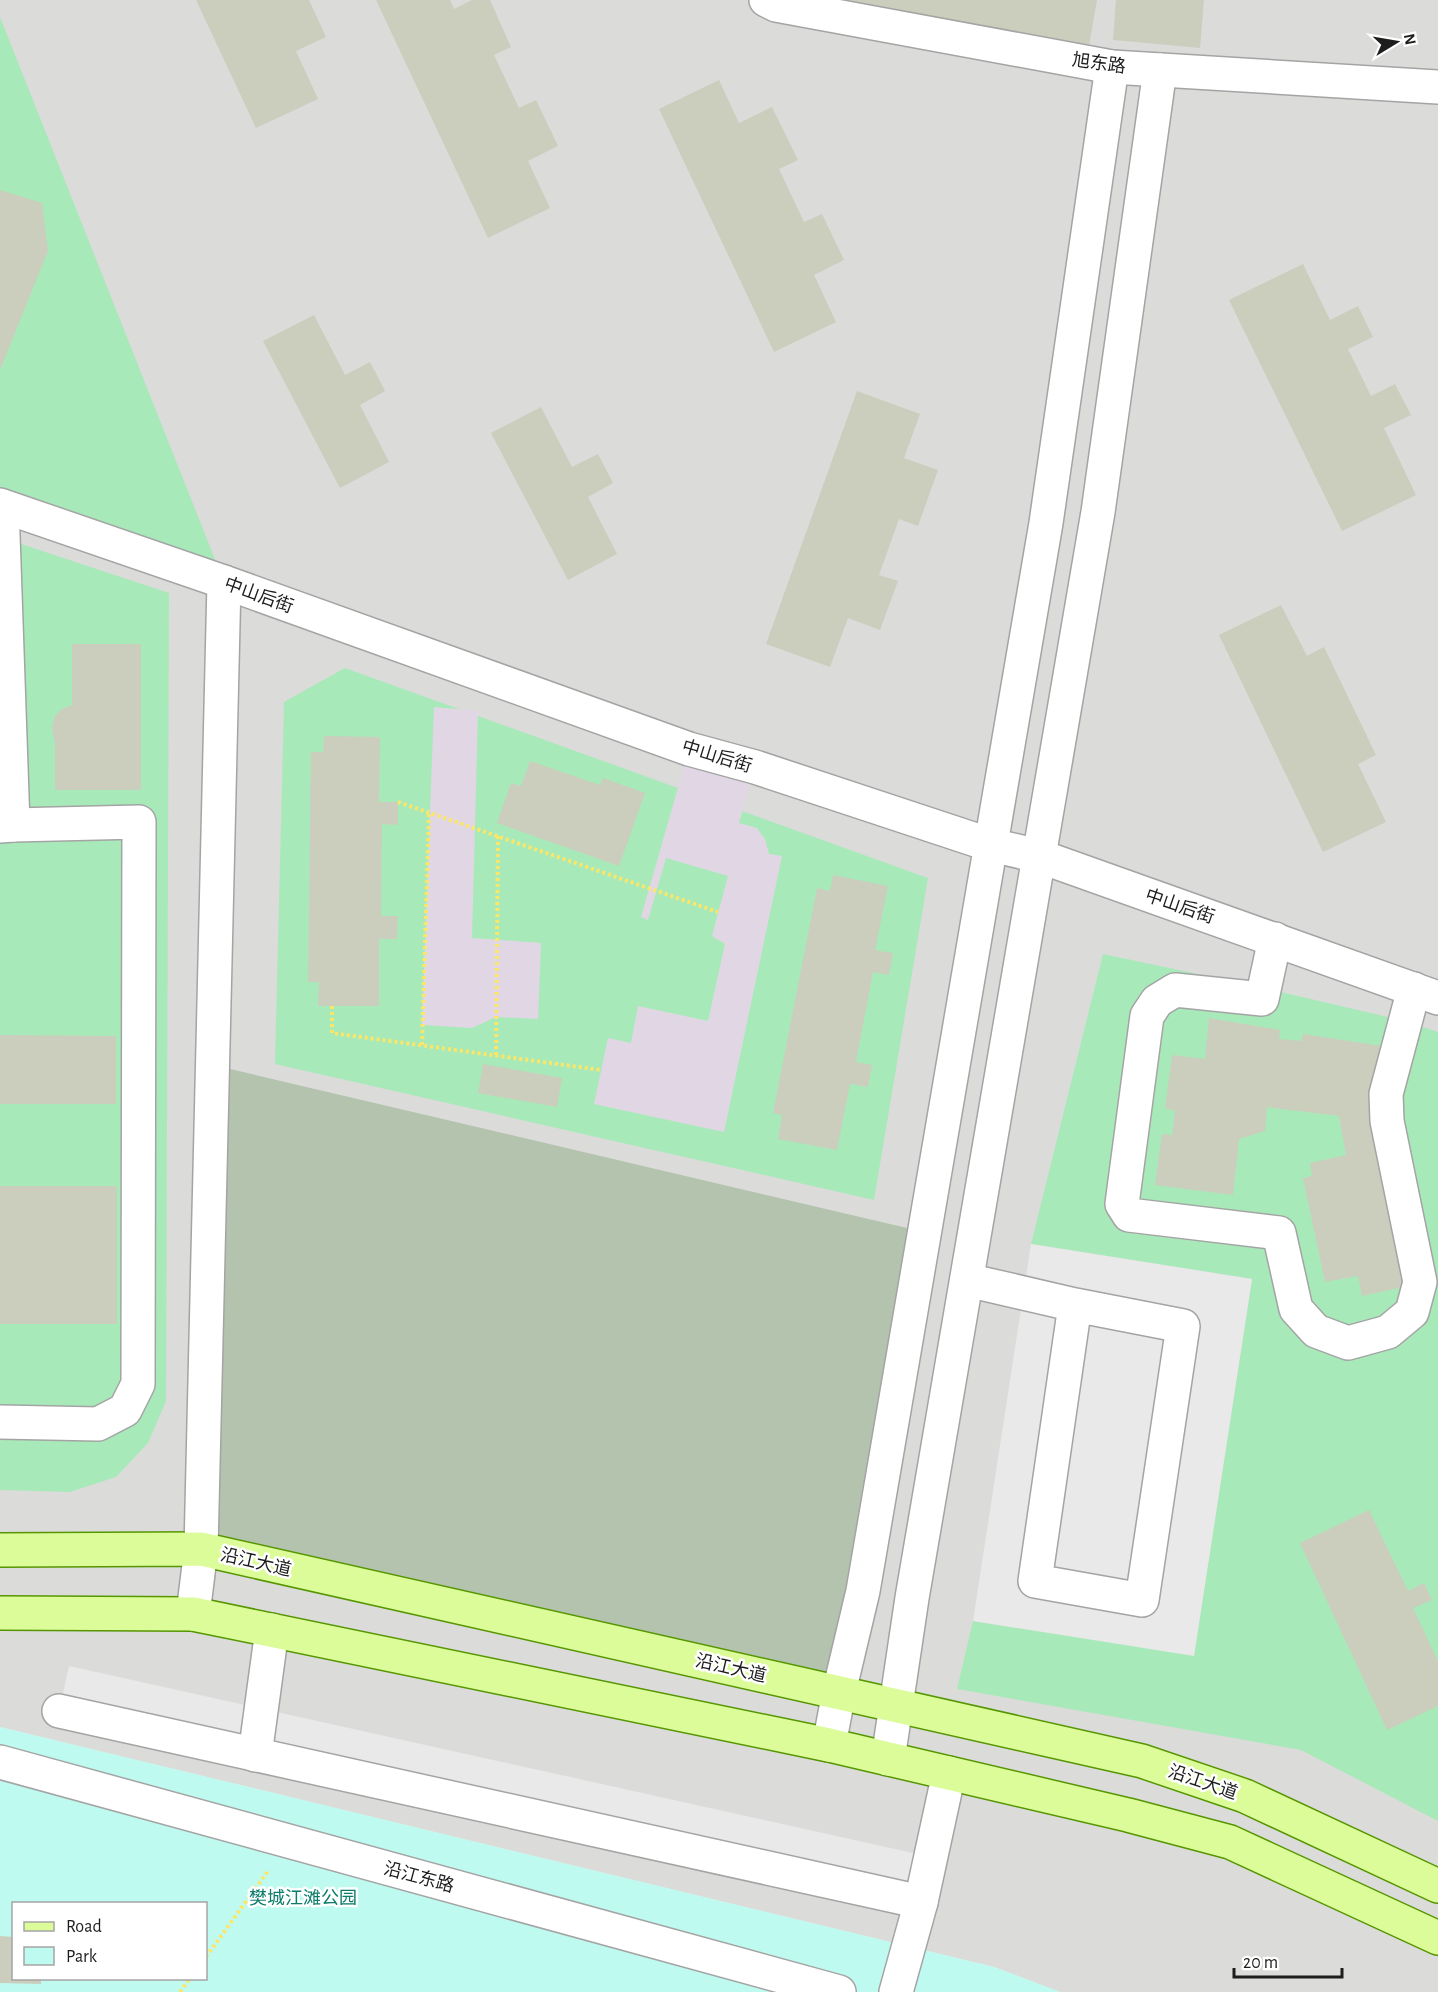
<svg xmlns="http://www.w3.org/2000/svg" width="1438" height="1992" font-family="'Alegreya Sans','Noto Sans SC',sans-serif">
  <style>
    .residential { fill: #dbdbda }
    .construction { fill: #b3c3ae }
    .grass { fill: #a8e9b9 }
    .park { fill: #bffaf0; fill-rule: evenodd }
    .parking { fill: #e9e9e9 }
    .plaza { fill: #e1d7e4 }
    .building { fill: #cbcebc }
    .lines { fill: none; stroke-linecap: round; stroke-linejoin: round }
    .minor-casing { stroke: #a4a4a4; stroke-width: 36 }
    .major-casing { stroke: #569600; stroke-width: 36 }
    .path { stroke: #fbe667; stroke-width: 4; stroke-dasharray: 3 3; stroke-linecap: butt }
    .minor { stroke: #fff; stroke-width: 33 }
    .major { stroke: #dcfc9a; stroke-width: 33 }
    .labels { text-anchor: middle; stroke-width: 5; stroke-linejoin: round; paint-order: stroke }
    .street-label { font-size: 18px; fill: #1d1d1d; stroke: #fff }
    .park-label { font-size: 18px; fill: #0a7c69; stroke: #fff }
  </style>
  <rect width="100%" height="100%" fill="#e9eee3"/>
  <polygon class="residential" points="0,0 1438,0 1438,1992 1060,1992 994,1967 0,1727"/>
  <polygon class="construction" points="213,1065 924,1232 839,1692 201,1549"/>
  <g class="grass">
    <polygon points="0,17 224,582 0,505"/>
    <polygon points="0,537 169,593 166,1401 148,1443 116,1477 70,1492 0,1490"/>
    <polygon points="345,668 928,878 874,1200 275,1064 284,702"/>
    <polygon points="1103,954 1264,988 1405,1021 1438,1032 1438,1821 1301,1750 957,1689 973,1621 1194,1655 1252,1279 1031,1244"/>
  </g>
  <path class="park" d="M0,1727L994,1967L1060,1992H0ZM14,1904H206V1978H14Z"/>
  <g class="parking">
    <polygon points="1031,1244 1252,1279 1194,1656 973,1621"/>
    <polygon points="69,1666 931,1857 921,1902 59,1711"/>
  </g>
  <g class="plaza">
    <polygon points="434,707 478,711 472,938 541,943 538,1019 496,1017 472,1028 422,1025"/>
    <polygon points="689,749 755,767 739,823 757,828 765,839 769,854 782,856 724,1132 594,1104 608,1038 631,1043 638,1006 708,1021 725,944 712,936 728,876 666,858 648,920 641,917"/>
  </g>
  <g class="building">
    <polygon points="196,0 309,0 326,37 296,51 318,99 256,128"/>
    <polygon points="376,0 450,0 454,9 472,0 490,0 511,47 494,55 519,108 536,100 558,146 528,161 550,208 488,238"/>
    <polygon points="833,0 1097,0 1089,46"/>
    <polygon points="1116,0 1204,0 1200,48 1113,40"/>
    <polygon points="719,80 739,123 772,107 798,160 779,169 804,222 822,214 844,260 814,275 836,322 774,352 659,109"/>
    <polygon points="0,190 42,203 48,251 0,370"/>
    <polygon points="1303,264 1330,320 1358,306 1373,337 1348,349 1371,396 1395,384 1411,415 1384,428 1416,495 1342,531 1229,300"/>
    <polygon points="314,315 345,375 370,362 385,391 360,405 389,462 340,488 263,341"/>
    <polygon points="857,391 920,414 904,458 938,470 918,526 899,519 879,575 898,581 880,630 848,618 830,667 766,644"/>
    <polygon points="541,407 572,467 598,454 613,483 588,497 617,554 568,580 491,433"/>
    <polygon points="1281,605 1307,656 1324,647 1376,755 1358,764 1386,822 1323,852 1219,635"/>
    <polygon points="72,644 141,644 141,790 55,790 55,743 52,728 55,716 62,709 72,705"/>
    <polygon points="324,736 380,737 379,802 398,802 398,825 382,824 381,916 398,916 397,939 379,939 379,1006 318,1006 319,982 308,982 311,752 323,752"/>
    <polygon points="530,761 600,785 603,778 645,793 619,866 497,823 511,783 521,786"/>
    <polygon points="833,875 888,886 875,950 893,953 889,975 873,972 856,1062 872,1065 868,1087 850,1084 837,1150 778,1139 782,1115 773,1113 817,888 830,891"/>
    <polygon points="1209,1018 1280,1030 1279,1039 1301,1041 1303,1034 1382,1046 1374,1108 1408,1286 1362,1296 1358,1276 1325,1282 1303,1178 1312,1176 1310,1163 1346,1155 1339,1116 1267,1107 1265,1131 1239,1139 1233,1195 1155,1185 1162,1134 1172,1135 1175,1111 1165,1108 1172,1055 1205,1059"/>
    <polygon points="0,1035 116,1036 116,1104 0,1104"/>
    <polygon points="483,1064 562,1078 557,1107 478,1093"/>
    <rect x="0" y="1186" width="117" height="138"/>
    <polygon points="1369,1510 1408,1591 1424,1583 1432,1600 1413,1608 1438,1661 1438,1706 1387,1730 1300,1543"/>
    <polygon points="0,1936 14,1937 14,1978 41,1978 41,1984 0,1983"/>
  </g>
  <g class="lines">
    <g class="minor-casing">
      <g id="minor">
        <polyline points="766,0 776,5 1112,67 1438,87"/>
        <polyline points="0,505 224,582 689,749 755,767 991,845 1039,856 1438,998"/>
        <polyline points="0,826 13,825 2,506"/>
        <polyline points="1275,939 1262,999 1175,990 1157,1001 1147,1016 1122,1204 1129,1215 1279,1233 1296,1309 1316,1331 1348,1343 1388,1332 1412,1312 1420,1282 1387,1121 1386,1094 1414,989"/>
        <polyline points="967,1280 1075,1305 1183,1326 1142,1600 1035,1581 1075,1305"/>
        <polyline points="0,1422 98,1424 125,1410 138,1384 139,822 13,825"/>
        <polyline points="193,1614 201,1549 224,582"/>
        <polyline points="59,1711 921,1902 949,1773"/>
        <polyline points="829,1745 839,1692 863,1591 1046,523 1112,67"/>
        <polyline points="255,1755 272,1630"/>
        <polyline points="888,1759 912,1598 1098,512 1160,70"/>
        <polyline points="0,1762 839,1992"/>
        <polyline points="896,1992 921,1902"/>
      </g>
    </g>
    <g class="major-casing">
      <g id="major">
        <polyline points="0,1550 201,1549 1142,1761 1245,1796 1438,1886"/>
        <polyline points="0,1613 193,1614 829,1745 1128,1815 1230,1842 1438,1938"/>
      </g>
    </g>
    <g class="path">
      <polyline points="398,802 718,912"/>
      <polyline points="332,1006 332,1033 601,1070"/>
      <polyline points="422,1045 429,812"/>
      <polyline points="496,1055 498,836"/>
      <polyline points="206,1957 268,1871"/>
      <polyline points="180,1992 190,1978"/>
    </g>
    <use href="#minor" class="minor"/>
    <use href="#major" class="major"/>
  </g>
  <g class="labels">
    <g class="street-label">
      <text transform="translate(1099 63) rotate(8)" y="6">旭东路</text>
      <text transform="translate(259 595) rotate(20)" y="6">中山后街</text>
      <text transform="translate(717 756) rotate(17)" y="6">中山后街</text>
      <text transform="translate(1180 906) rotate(19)" y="6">中山后街</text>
      <text transform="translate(256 1562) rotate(13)" y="6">沿江大道</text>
      <text transform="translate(731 1668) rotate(13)" y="6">沿江大道</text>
      <text transform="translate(1203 1782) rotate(19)" y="6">沿江大道</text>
      <text transform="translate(419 1877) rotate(15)" y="6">沿江东路</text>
    </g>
    <g class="park-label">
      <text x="303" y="1904">樊城江滩公园</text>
    </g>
  </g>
  <rect x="12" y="1902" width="195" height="78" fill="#ffffff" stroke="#a5a5a5" stroke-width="1.5"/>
  <rect x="24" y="1922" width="30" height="9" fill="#dcfc9a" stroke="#a5a5a5" stroke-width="1.5"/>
  <text x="66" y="1932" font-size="18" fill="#1d1d1d">Road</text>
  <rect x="24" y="1947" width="30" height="18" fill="#bffaf0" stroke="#a5a5a5" stroke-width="1.5"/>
  <text x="66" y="1962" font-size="18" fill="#1d1d1d">Park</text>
  <g transform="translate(1396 42) rotate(79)" stroke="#ffffff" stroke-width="4.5" paint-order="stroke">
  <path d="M0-4.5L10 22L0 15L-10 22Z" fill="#1d1d1d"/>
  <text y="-9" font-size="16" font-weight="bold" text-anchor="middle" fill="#1d1d1d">N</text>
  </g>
  <path d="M1234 1968v9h108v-9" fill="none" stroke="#1d1d1d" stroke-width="3"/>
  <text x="1243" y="1968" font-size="18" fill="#1d1d1d" stroke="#ffffff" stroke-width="4.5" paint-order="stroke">20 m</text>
</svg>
